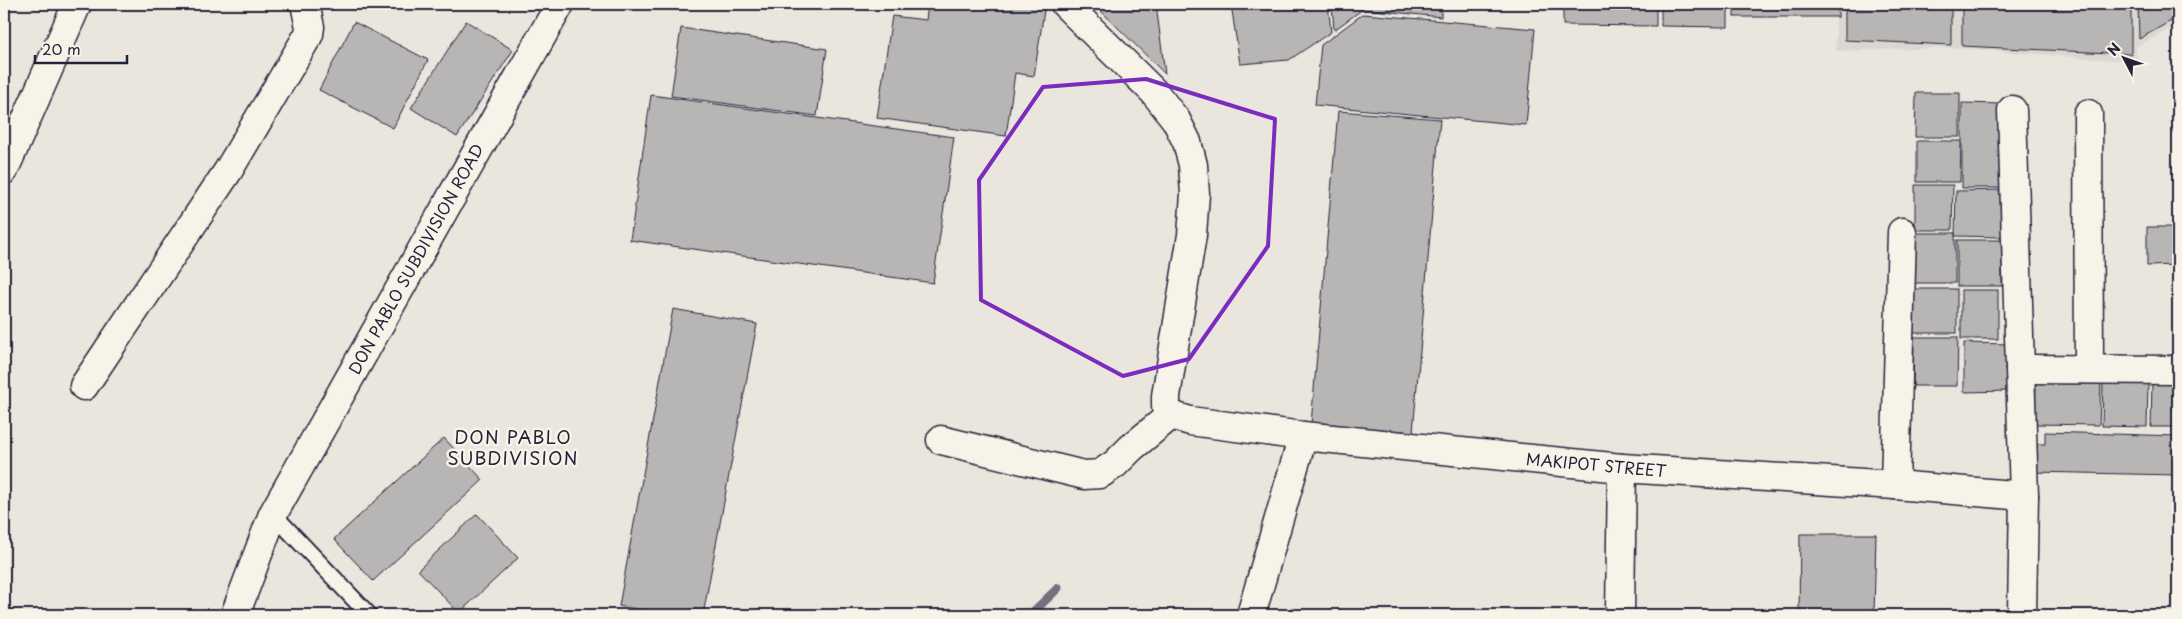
<svg xmlns="http://www.w3.org/2000/svg" width="2182" height="619" font-family="'Playpen Sans',sans-serif">
  <style>
    .built { fill: #dbd8d2 }
    .lines { fill: none; stroke-linecap: round; stroke-linejoin: round }
    .stream { stroke: #716f7b; stroke-width: 9 }
    .building { fill: #b8b6b5; stroke: #22223b }
    .lane-casing { stroke: #22223b; stroke-width: 19 }
    .street-casing { stroke: #22223b; stroke-width: 31 }
    .lane { stroke: #f7f3e8; stroke-width: 15 }
    .street { stroke: #f7f3e8; stroke-width: 28 }
    .marked { fill: none; stroke: #7b2cbf; stroke-width: 4; stroke-linejoin: round }
    .labels { text-anchor: middle; stroke-width: 5; stroke-linejoin: round; paint-order: stroke }
    .street-label { font-size: 16px; fill: #22223b; stroke: #f7f3e8 }
    .neighbourhood-label { font-size: 18px; letter-spacing: 1px; fill: #22223b; stroke: #f7f3e8 }
  </style>
  <rect width="100%" height="100%" fill="#eae6de"/>
  <filter id="ink" filterUnits="userSpaceOnUse"><feTurbulence type="fractalNoise" baseFrequency=".02" numOctaves="2"/><feDisplacementMap in="SourceGraphic" scale="10" xChannelSelector="R" yChannelSelector="G"/><feConvolveMatrix kernelMatrix="1 2 1 2 8 2 1 2 1" color-interpolation-filters="sRGB"/></filter>
  <g filter="url(#ink)">
    <polygon class="built" points="1836,4 2178,4 2178,25 2136,47 2138,62 1957,48 1836,51"/>
    <g class="lines">
      <polyline class="stream" points="1030,615 1058,588"/>
    </g>
    <g class="building">
      <polygon points="928,4 1045,4 1034,76 1015,73 1006,136 877,118 892,16 926,20"/>
      <polygon points="1094,4 1156,4 1165,74"/>
      <polygon points="1231,4 1328,4 1331,32 1289,60 1240,64"/>
      <polygon points="1332,4 1441,4 1441,17 1363,9 1334,30"/>
      <polygon points="1563,4 1656,4 1656,26 1563,25"/>
      <polygon points="1661,4 1728,4 1728,27 1661,26"/>
      <rect x="1734" y="4" width="104" height="13"/>
      <polygon points="1845,4 1951,4 1951,45 1845,40"/>
      <polygon points="1962,4 2131,4 2131,54 1962,46"/>
      <polygon points="2138,4 2178,4 2178,17 2139,39"/>
      <polygon points="1363,14 1535,29 1526,125 1315,105 1321,45"/>
      <polygon points="466,21 513,50 457,137 411,108"/>
      <polygon points="354,22 428,60 393,128 319,90"/>
      <polygon points="681,28 827,49 817,116 671,96"/>
      <polygon points="1916,93 1960,93 1960,137 1915,137"/>
      <polygon points="651,95 954,137 933,283 630,240"/>
      <polygon points="1962,103 2002,104 2001,188 1962,188"/>
      <polygon points="1338,111 1440,119 1413,432 1311,424"/>
      <polygon points="1917,141 1961,141 1960,182 1917,182"/>
      <polygon points="1915,185 1953,185 1952,230 1915,230"/>
      <polygon points="2003,190 2003,237 1955,236 1956,191"/>
      <polygon points="2147,227 2178,227 2178,265 2147,266"/>
      <rect x="1912" y="233" width="43" height="50"/>
      <rect x="1957" y="240" width="45" height="46"/>
      <rect x="1913" y="289" width="44" height="44"/>
      <rect x="1961" y="290" width="37" height="49"/>
      <polygon points="673,309 757,324 703,615 671,615 619,606"/>
      <polygon points="1914,337 1958,337 1957,386 1913,386"/>
      <polygon points="1964,343 2010,344 2010,391 1964,392"/>
      <polygon points="2036,380 2101,382 2099,425 2035,424"/>
      <polygon points="2152,381 2178,382 2178,427 2151,427"/>
      <polygon points="2103,383 2148,384 2147,427 2102,426"/>
      <polygon points="2045,432 2178,436 2178,475 2031,472 2031,444 2045,444"/>
      <polygon points="444,438 483,480 373,581 334,539"/>
      <polygon points="477,514 518,558 459,613 418,570"/>
      <polygon points="1800,534 1876,534 1874,615 1799,615"/>
    </g>
    <g class="lines">
      <g class="lane-casing">
        <polyline id="lane" points="273,514 369,615"/>
      </g>
      <g class="street-casing">
        <g id="street">
          <polyline points="1065,4 1154,92 1176,120 1187,142 1193,165 1195,194 1192,235 1166,396 1166,407 1171,415"/>
          <polyline points="2012,110 2024,496 2022,615"/>
          <polyline points="2088,114 2089,368"/>
          <polyline points="4,170 77,4"/>
          <polyline points="2020,369 2178,370"/>
          <polyline points="84,386 228,171 309,34 310,27 305,4"/>
          <polyline points="1171,415 1190,421 1303,436 1622,468 1895,485 2024,496"/>
          <polyline points="941,440 1084,475 1100,474 1115,464 1131,448 1171,415"/>
          <polyline points="1895,485 1902,232"/>
          <polyline points="235,615 273,514 560,4"/>
          <polyline points="1251,615 1303,436"/>
          <polyline points="1620,615 1622,468"/>
        </g>
      </g>
      <use href="#lane" class="lane"/>
      <use href="#street" class="street"/>
    </g>
  </g>
  <path class="marked" d="M1146,79L1275,119L1268,246L1189,359L1123,376L981,300L979,180L1043,87Z"/>
  <g class="labels">
    <g class="street-label">
      <text transform="translate(416 259) rotate(-61)" y="6">DON PABLO SUBDIVISION ROAD</text>
      <text transform="translate(1596 465) rotate(5)" y="6">MAKIPOT STREET</text>
    </g>
    <g class="neighbourhood-label">
      <text x="513" y="444">DON PABLO<tspan x="513" dy="21">SUBDIVISION</tspan></text>
    </g>
  </g>
  <rect width="2182" height="619" fill="none" stroke="#f7f3e8" stroke-width="20"/>
  <rect x="10" y="10" width="2162" height="599" fill="none" stroke="#22223b" stroke-width="2" filter="url(#ink)"/>
  <g transform="translate(2124 58) rotate(311)" stroke="#f7f3e8" stroke-width="4" paint-order="stroke">
  <path d="M0-4L9 19L0 12L-9 19Z" fill="#22223b"/>
  <text y="-8" font-size="14" font-weight="bold" text-anchor="middle" fill="#22223b">N</text>
  </g>
  <path d="M35 55v8h92v-8" fill="none" stroke="#22223b" stroke-width="2.5"/>
  <text x="42" y="55" font-size="15" fill="#22223b" stroke="#f7f3e8" stroke-width="4" paint-order="stroke">20 m</text>
</svg>
